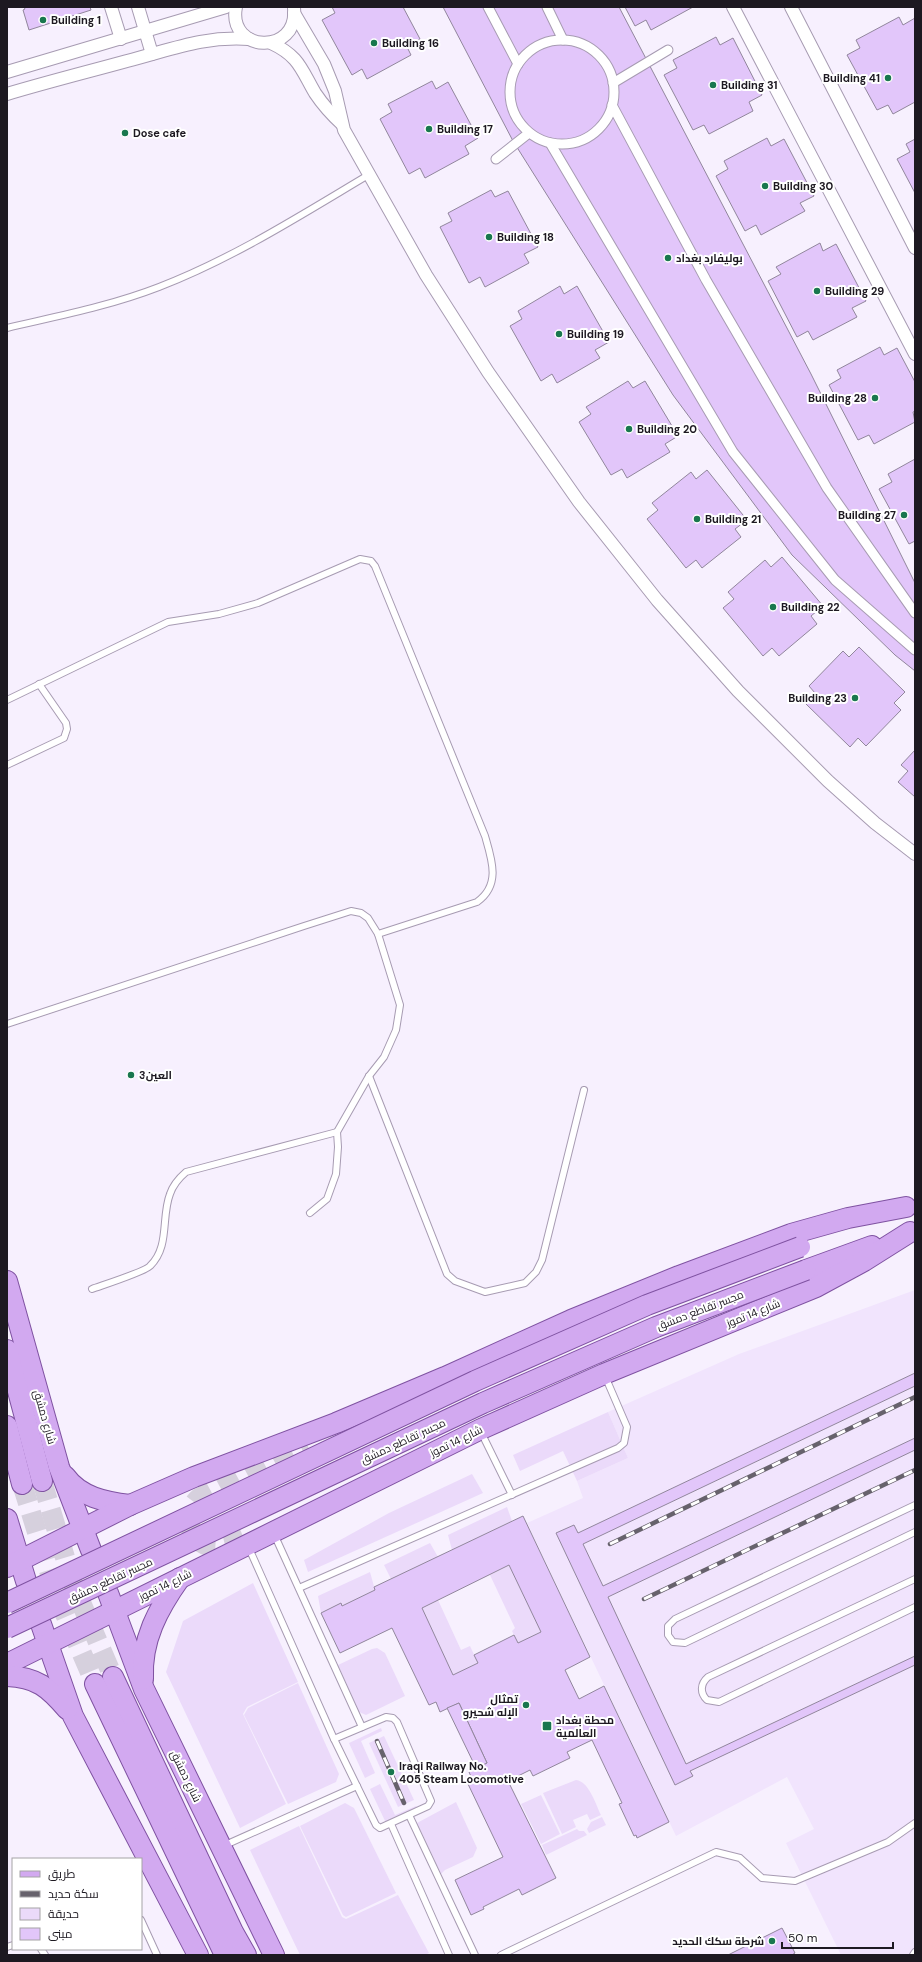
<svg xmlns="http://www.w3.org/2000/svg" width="922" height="1962" font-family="'DM Sans',Cairo,sans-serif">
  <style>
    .built { fill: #f1e4fd }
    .green { fill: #ebdafa }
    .building { fill: #e2c6fa; stroke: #91869c; fill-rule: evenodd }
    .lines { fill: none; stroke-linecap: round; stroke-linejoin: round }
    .primary-tunnel { stroke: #d6d0dd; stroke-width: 20; stroke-dasharray: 20 10; stroke-linecap: butt }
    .service-casing { stroke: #a79bb2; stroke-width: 8 }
    .pedestrian-casing { stroke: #a79bb2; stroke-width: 11 }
    .minor-casing { stroke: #a79bb2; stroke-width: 14 }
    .primary-casing { stroke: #7f52a1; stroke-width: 22 }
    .service { stroke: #fff; stroke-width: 6 }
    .pedestrian { stroke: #fff; stroke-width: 9 }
    .minor { stroke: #fff; stroke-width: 12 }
    .primary { stroke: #d2a9f0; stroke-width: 20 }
    .rail-casing { stroke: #67626c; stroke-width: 4.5 }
    .rail { stroke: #fff; stroke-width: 3; stroke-dasharray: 9; stroke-linecap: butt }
    .primary-bridge-casing { stroke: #7f52a1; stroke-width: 22; stroke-linecap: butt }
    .primary-bridge { stroke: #d2a9f0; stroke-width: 20 }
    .poi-dot { fill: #19774e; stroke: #fff; stroke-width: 1.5 }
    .labels { text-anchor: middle; stroke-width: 4; stroke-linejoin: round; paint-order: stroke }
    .poi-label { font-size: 11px; font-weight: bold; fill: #1d1921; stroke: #fff; text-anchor: start }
    .street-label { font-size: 11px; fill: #1d1921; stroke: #fff }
  </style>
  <rect width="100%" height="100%" fill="#f7f0fe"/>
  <polygon class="built" points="915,1290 915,1955 841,1955 786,1843 814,1829 787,1777 676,1836 527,1523 583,1498 577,1481 628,1458 608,1412 739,1354"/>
  <g class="green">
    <polygon points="608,1412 628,1458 577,1481 563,1451 520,1471 513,1455"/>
    <polygon points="472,1474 483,1493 308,1572 304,1560 389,1513"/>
    <polygon points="507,1507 512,1521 452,1550 448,1535"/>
    <polygon points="430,1543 438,1557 391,1579 384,1565"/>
    <polygon points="509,1565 541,1632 518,1643 512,1631 515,1628 490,1575"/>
    <polygon points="370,1572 375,1590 342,1606 341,1604 321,1613 318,1596"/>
    <polygon points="253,1583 298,1682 247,1707 243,1714 286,1804 240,1828 166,1672 183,1621"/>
    <polygon points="438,1600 461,1650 470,1646 478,1663 453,1675 422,1608"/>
    <polygon points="377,1648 385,1653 405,1696 366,1715 359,1712 338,1665 372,1649"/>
    <polygon points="298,1683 339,1774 336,1782 288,1804 244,1715 248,1708"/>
    <polygon points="381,1728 382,1731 361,1741 375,1773 365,1778 349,1743"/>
    <polygon points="384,1736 414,1800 398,1807 369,1743"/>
    <path d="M576,1780C589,1781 596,1805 601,1815L590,1820L587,1814L573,1820L576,1827L562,1834L543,1793Z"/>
    <polygon points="380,1784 395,1815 416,1806 418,1809 386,1823 370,1789"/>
    <polygon points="541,1795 560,1834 541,1844 521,1804"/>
    <polygon points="456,1802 477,1848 473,1857 445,1870 441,1874 417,1823"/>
    <polygon points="345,1803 354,1808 396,1893 346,1917 343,1915 300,1826"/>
    <polygon points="602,1817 606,1825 589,1833 587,1829 591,1822"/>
    <polygon points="299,1826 342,1917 346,1919 398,1895 429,1953 425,1955 300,1955 250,1850"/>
    <polygon points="577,1829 579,1831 584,1831 587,1835 546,1855 542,1845"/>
  </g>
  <g class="building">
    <polygon points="24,7 90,7 91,10 29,30 23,10 25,9"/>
    <polygon points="332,7 403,7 420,39 407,47 411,55 367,79 362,69 352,75 322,20 335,13"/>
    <polygon points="443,7 619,7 811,374 915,583 915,671 895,655 792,555 673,395 513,141"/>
    <polygon points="625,7 693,7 651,30 646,20 635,26"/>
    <polygon points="899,17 903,25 915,18 915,102 893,114 888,105 877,110 847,55 860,48 856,40"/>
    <polygon points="716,37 720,45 733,38 762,95 749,102 753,111 709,134 704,125 693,130 664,75 677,68 673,60"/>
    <polygon points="432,81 436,89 448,82 478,138 465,146 469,154 425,178 420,168 409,174 380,119 392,112 388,104"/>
    <polygon points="767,138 771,146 784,139 814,196 800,203 805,211 761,235 756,225 745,231 716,176 728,169 724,161"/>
    <polygon points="915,139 915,193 897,159 910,152 906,144"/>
    <polygon points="491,190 495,197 508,191 538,247 524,254 529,263 485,287 480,277 469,283 440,227 452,221 448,213"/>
    <polygon points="820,243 823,251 836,244 866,301 852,308 857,317 813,340 808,331 797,337 768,281 781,274 776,267"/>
    <polygon points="560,286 564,294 577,286 609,342 595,350 600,358 557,383 552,374 541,381 510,326 522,319 518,311"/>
    <polygon points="880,347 884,355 897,348 915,382 915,411 913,412 915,422 874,444 869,435 858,440 829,385 841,378 837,370"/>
    <polygon points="628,381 633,388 645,381 678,436 665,444 670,452 627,478 622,469 611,475 579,422 591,414 586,407"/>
    <polygon points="915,459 915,541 909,544 879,489 892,482 888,474"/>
    <polygon points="707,470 747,520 735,529 741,537 702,568 696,560 686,568 647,519 658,510 652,503 691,472 696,479"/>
    <polygon points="782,557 823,606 811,616 817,624 779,656 772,648 763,656 723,608 734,599 728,592 765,560 771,567"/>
    <polygon points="859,647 905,692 894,703 901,710 866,746 858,738 850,747 805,703 815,693 809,686 843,651 849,657"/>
    <polygon points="915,750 915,797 898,782 908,771 901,765"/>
    <polygon points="915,1373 915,1386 583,1544 603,1586 915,1438 915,1450 608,1597 686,1764 915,1656 915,1665 690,1771 693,1776 675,1785 556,1533 574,1525 578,1533"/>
    <path d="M523,1516L590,1657L565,1670L579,1699L604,1686L669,1822L637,1838L636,1835L634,1836L619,1804L622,1803L592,1740L567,1752L570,1758L533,1776L530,1770L508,1781L556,1878L522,1895L519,1889L483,1907L484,1909L471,1915L455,1880L503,1857L468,1784L473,1781L469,1772L487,1763L459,1703L440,1712L436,1702L429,1705L392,1628L340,1653L321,1613L341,1603L342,1606L375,1590L374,1587ZM509,1565L541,1632L518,1643L514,1635L474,1655L478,1663L453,1675L422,1608Z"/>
    <polygon points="459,1703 487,1763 476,1768 447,1708"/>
    <polygon points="782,1928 795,1953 792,1955 728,1955"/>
  </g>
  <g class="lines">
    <g class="primary-tunnel">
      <polyline points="42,1481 73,1584 113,1677"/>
      <polyline points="22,1484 56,1593 95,1684"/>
      <path d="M244,1539C234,1543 224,1548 214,1547C189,1545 181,1513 199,1498L305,1441"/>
    </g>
    <g class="service-casing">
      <g id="service">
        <path d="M7,328C58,316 110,306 159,287C234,258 301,215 370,174"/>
        <path d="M7,700L168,622L219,614L258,603L360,559L371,561L375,566L485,836C492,860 501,885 477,902L378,934"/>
        <polyline points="7,765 64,738 67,729 66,723 39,684"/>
        <polyline points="7,1024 304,926 351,911 361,913 368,918 378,934 400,1005 396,1030 384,1057 369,1076 337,1132 338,1147 336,1174 327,1199 310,1213"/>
        <polyline points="369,1076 447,1274 455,1281 485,1292 525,1283 536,1272 542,1260 584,1090"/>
        <path d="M92,1289C103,1285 144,1272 150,1266C170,1247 161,1217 170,1194C173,1185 179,1178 186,1172L337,1132"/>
        <polyline points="481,1432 512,1495"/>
        <polyline points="915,1505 675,1619 668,1626 668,1635 673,1642 685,1643 915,1532"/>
        <polyline points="274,1534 362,1727"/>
        <polyline points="248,1546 334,1739"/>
        <path d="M915,1579L708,1677C700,1684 700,1693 707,1700L719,1702L915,1607"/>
        <polyline points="299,1588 618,1448 624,1443 627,1427 605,1376"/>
        <polygon points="386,1717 393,1718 397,1722 431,1801 428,1806 380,1828 376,1825 334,1739"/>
        <polyline points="409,1815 475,1955"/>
        <polyline points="391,1824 449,1955"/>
        <polyline points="223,1846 357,1786"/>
        <polyline points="141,1920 157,1955"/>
        <polyline points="7,1947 13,1945"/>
        <polyline points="41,1949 45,1955"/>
        <polyline points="501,1955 716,1852 740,1858 762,1878 795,1881 888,1842 915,1823"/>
        <polyline points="913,1955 915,1952"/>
      </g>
    </g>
    <g class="pedestrian-casing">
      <g id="pedestrian">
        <polyline points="488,7 518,64"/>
        <polyline points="547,7 563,40"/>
        <circle cx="562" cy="92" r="52"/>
        <polyline points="613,83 668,50"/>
        <polyline points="612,105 706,280 827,488 915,613"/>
        <polyline points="550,143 733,452 835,580 915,650"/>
        <polyline points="496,159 529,133"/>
      </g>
    </g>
    <g class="minor-casing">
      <g id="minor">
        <polyline points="111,7 121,39"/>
        <polyline points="138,7 152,54"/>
        <path d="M236,7C227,53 299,56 294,8"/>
        <polyline points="733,7 915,354"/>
        <polyline points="791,7 915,248"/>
        <polyline points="294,13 324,64 335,91 344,130 426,275 488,372 579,502 657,600 738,691 828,781 875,823 915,854"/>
        <path d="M271,43C299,56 301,69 315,93C323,105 331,114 342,124"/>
        <polyline points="7,72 226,7"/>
        <path d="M7,94C47,82 87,72 127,61C171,50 201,36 249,39"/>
      </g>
    </g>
    <g class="primary-casing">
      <g id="primary">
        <polyline points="806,1270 872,1246"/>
        <polyline points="7,1281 59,1467 91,1550"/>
        <polyline points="7,1350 42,1481"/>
        <polyline points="7,1426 22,1484"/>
        <path d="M65,1476C80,1497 105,1502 130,1505"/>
        <polyline points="7,1519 26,1581"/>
        <polyline points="7,1567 130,1505 194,1477 336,1423 445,1377 571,1320 679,1276 791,1234 848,1218 906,1207"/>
        <polyline points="108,1593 144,1689 274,1955"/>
        <polyline points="41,1624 73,1716 198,1955"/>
        <polyline points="7,1664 479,1430 604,1374 816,1287 864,1261 910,1232"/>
        <path d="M7,1676C37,1677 49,1688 67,1709"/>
        <polyline points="113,1677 233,1932 246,1955"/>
        <path d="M143,1679C141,1640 158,1609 180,1578"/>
        <polyline points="95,1684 225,1955"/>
      </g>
    </g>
    <use href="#service" class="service"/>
    <use href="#pedestrian" class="pedestrian"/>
    <use href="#minor" class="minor"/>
    <use href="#primary" class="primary"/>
    <g class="rail-casing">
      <g id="rail">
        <polyline points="610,1544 915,1397"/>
        <polyline points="644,1599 915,1470"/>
        <polyline points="377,1741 404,1803"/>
      </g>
    </g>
    <use href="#rail" class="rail"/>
    <g class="primary-bridge-casing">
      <g id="primary-bridge">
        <polyline points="7,1603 475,1381 647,1305 800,1247"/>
        <polyline points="7,1628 483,1403 656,1327 806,1270"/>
      </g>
    </g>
    <use href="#primary-bridge" class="primary-bridge"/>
  </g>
  <g class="poi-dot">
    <circle cx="43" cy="20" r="4"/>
    <circle cx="374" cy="43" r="4"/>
    <circle cx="888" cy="78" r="4"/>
    <circle cx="713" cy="85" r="4"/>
    <circle cx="429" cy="129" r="4"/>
    <circle cx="125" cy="133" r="4"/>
    <circle cx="765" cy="186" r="4"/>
    <circle cx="489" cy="237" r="4"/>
    <circle cx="668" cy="258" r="4"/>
    <circle cx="817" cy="291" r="4"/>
    <circle cx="559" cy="334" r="4"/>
    <circle cx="875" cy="398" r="4"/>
    <circle cx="629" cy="429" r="4"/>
    <circle cx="904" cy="515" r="4"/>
    <circle cx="697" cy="519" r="4"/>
    <circle cx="773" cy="607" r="4"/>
    <circle cx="855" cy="698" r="4"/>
    <circle cx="131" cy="1075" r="4"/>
    <circle cx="526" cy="1705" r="4"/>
    <rect x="542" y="1721" width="10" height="10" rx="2"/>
    <circle cx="391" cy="1772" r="4"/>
    <circle cx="772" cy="1941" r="4"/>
  </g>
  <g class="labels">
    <g class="poi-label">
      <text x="51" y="24">Building 1</text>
      <text x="382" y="47">Building 16</text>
      <text x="880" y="82" text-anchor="end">Building 41</text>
      <text x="721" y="89">Building 31</text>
      <text x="437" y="133">Building 17</text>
      <text x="133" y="137">Dose cafe</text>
      <text x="773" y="190">Building 30</text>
      <text x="497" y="241">Building 18</text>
      <text x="676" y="262">بوليفارد بغداد</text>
      <text x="825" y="295">Building 29</text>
      <text x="567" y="338">Building 19</text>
      <text x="867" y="402" text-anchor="end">Building 28</text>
      <text x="637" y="433">Building 20</text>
      <text x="896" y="519" text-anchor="end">Building 27</text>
      <text x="705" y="523">Building 21</text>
      <text x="781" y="611">Building 22</text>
      <text x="847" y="702" text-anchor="end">Building 23</text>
      <text x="139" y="1079">العين3</text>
      <text x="518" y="1703" text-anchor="end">تمثال<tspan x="518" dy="13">الإله شحيرو</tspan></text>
      <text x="556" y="1724">محطة بغداد<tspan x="556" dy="13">العالمية</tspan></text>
      <text x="399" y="1770">Iraqi Railway No.<tspan x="399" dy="13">405 Steam Locomotive</tspan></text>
      <text x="764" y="1945" text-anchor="end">شرطة سكك الحديد</text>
    </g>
    <g class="street-label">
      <text transform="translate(700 1310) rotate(-21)" y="4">مجسر تقاطع دمشق</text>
      <text transform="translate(753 1313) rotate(-22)" y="4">شارع 14 تموز</text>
      <text transform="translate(45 1417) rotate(74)" y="4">شارع دمشق</text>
      <text transform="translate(403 1441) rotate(-25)" y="4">مجسر تقاطع دمشق</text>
      <text transform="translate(456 1441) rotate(-26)" y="4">شارع 14 تموز</text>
      <text transform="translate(110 1580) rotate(-25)" y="4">مجسر تقاطع دمشق</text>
      <text transform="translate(165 1585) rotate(-26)" y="4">شارع 14 تموز</text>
      <text transform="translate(186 1776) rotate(64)" y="4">شارع دمشق</text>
    </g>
  </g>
  <rect width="922" height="1962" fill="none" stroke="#1d1921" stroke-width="16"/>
  <rect x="12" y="1858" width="130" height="92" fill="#ffffff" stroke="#a5a3a6"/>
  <rect x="20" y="1871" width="20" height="6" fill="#d2a9f0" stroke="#a5a3a6"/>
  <text x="48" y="1878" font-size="12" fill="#1d1921">طريق</text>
  <rect x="20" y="1891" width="20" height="6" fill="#67626c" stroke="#a5a3a6"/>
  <text x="48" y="1898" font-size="12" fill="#1d1921">سكة حديد</text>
  <rect x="20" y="1908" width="20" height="12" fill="#ebdafa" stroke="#a5a3a6"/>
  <text x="48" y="1918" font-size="12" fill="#1d1921">حديقة</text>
  <rect x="20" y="1928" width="20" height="12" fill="#e2c6fa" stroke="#a5a3a6"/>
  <text x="48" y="1938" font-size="12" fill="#1d1921">مبنى</text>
  <path d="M782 1942v6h111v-6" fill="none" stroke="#1d1921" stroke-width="2"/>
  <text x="788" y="1942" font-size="12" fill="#1d1921" stroke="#ffffff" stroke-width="3" paint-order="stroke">50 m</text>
</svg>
